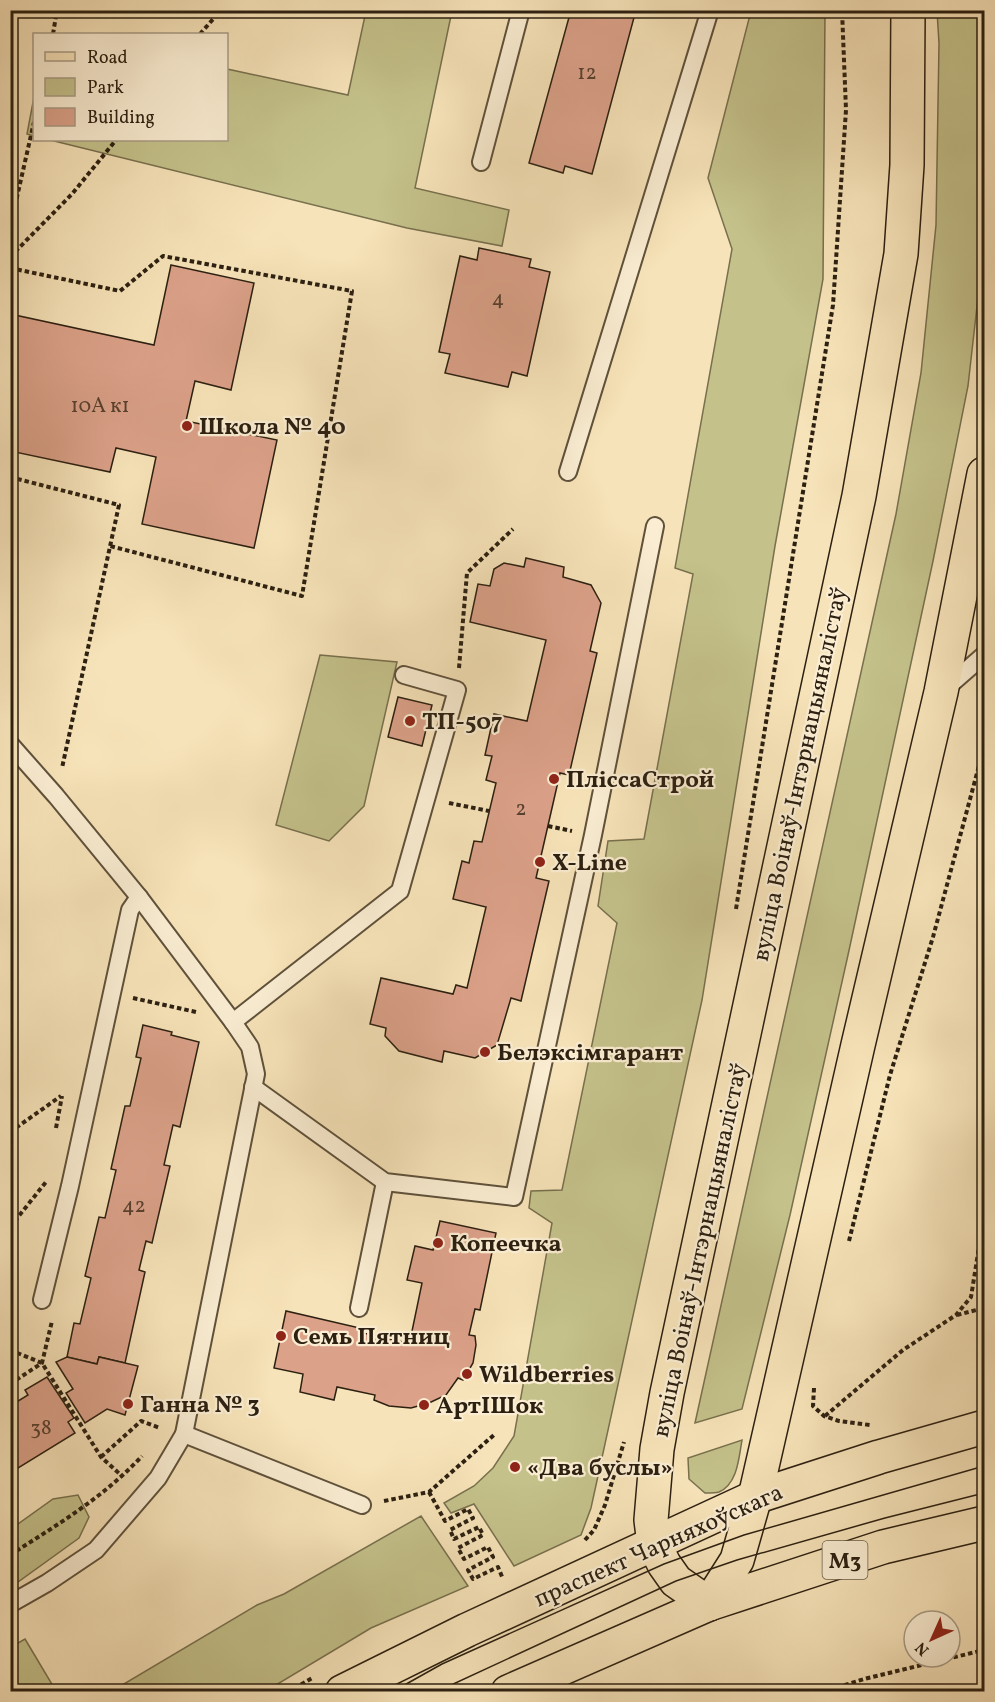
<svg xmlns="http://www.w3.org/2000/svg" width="995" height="1702" font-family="Vollkorn,serif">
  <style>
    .green { fill: #c4c18a; stroke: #78704e; stroke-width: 1.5 }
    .building { fill: #dba189; stroke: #2c2011; stroke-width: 1.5 }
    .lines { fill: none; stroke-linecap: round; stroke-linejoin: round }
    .lane-casing { stroke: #5f513b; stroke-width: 20 }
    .primary-casing { stroke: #2c2011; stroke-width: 36 }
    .path { stroke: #2c2011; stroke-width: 4; stroke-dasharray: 4.5 3; stroke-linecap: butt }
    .lane { stroke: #faedd2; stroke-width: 16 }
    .primary { stroke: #f7e3b9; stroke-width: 33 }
    .tram { stroke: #2c2011; stroke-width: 1.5 }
    .poi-dot { fill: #8f2418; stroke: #faedd2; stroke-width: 2 }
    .labels { text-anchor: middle; stroke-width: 4.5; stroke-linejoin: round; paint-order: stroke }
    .number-label { font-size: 21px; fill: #58402f }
    .shield { fill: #faedd2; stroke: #6a5e4b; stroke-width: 1.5 }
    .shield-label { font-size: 22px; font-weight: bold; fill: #2c2011 }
    .poi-label { font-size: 24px; font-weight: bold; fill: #2c2011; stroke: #faedd2; text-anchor: start }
    .street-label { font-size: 24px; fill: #2c2011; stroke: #faedd2 }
  </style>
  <rect width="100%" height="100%" fill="#f7e3b9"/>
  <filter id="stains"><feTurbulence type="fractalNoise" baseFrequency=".00333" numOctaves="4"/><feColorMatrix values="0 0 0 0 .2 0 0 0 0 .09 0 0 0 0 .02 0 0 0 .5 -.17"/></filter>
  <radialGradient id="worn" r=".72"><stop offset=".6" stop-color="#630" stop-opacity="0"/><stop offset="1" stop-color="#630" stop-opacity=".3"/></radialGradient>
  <g class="green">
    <polygon points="366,11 452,11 415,188 509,210 502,246 407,228 50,140 226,140 227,69 348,95"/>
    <polygon points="751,11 825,11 823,279 775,546 702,1000 591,1508 581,1535 514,1566 474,1504 451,1513 444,1503 474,1486 493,1468 514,1436 552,1223 529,1208 531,1191 562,1190 617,923 598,906 608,841 644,839 693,574 675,568 732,249 708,178"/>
    <polygon points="937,11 984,11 984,244 968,386 933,561 848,955 790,1215 742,1409 695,1423 896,514 921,373 936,225 939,43"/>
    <polygon points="34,97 34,136 27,134"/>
    <polygon points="320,655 397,662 364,806 329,841 276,825"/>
    <path d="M742,1440C739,1456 738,1484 719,1492C716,1493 709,1493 705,1493L689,1479L688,1458Z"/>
    <polygon points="78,1495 89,1517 79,1538 11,1587 11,1529 53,1499"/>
    <polygon points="421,1516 468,1586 371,1628 266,1691 112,1691 257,1605 284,1594"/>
    <polygon points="25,1639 56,1691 11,1691 11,1647"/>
  </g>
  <g class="building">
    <polygon points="571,10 636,10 592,174 565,166 563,173 529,163"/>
    <polygon points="479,248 531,259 529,267 550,272 527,376 512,372 508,387 445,373 450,354 439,352 460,256 477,260"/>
    <polygon points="171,265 254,283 231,390 195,381 186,421 277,440 254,548 142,524 156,457 116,448 110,472 10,451 10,314 154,345"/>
    <polygon points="526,558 564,567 563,577 591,585 601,603 590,651 597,653 569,775 560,773 536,878 549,881 521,1001 511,998 497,1045 475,1058 444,1051 442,1062 399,1051 385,1036 386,1028 370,1024 381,978 453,994 456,985 467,988 486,907 453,899 462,861 469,863 474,841 482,842 496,783 486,780 492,756 485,755 494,714 527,721 546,640 470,622 478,584 490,586 494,569 504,563 524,567"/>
    <polygon points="398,697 432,705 422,746 388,737"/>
    <polygon points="143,1025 172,1032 171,1035 199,1042 180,1127 173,1125 164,1165 170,1166 152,1243 146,1241 139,1270 145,1272 125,1363 99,1357 97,1364 67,1357 74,1323 80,1324 91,1278 85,1276 99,1217 105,1218 116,1170 111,1169 125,1106 130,1106 141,1058 136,1057"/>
    <polygon points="440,1221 496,1233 480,1310 475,1309 469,1335 475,1336 476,1345 473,1363 463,1380 458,1378 446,1395 429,1403 411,1408 389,1406 374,1400 375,1395 337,1387 334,1400 300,1392 303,1374 274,1368 286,1311 364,1329 363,1333 403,1342 411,1336 422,1283 407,1280 415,1246 433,1250"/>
    <polygon points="67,1357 97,1364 99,1357 138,1366 125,1415 107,1409 85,1423 66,1393 73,1389 56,1362"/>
    <polygon points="47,1377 74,1418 68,1422 75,1433 10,1473 10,1406 28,1395 25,1390"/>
  </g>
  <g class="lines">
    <g class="lane-casing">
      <g id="lane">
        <polyline points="481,162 521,10"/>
        <polyline points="568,472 710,10"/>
        <polyline points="944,690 984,655"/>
        <polyline points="10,744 56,796 139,897 233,1022 250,1047 256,1074 184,1434 158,1478 96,1550 47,1583 10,1604"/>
        <polyline points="233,1022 400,891 457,690 404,675"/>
        <polyline points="253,1087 385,1182 514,1197 593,835 655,526"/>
        <polyline points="42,1300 70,1186 130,910 139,897"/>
        <polyline points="359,1308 385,1182"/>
        <polyline points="184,1434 362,1505"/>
      </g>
    </g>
    <g class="primary-casing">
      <g id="primary">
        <polyline points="709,1604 676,1581 664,1564 654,1544 651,1520 657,1449 667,1393 859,496 901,254 907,165 908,10"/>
        <polyline points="709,1604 737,1560 755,1497 858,1045 941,692 984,474"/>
        <polyline points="342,1692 467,1630 755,1497 879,1457 984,1427"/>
        <polyline points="508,1692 709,1604 883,1547 984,1523"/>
      </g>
    </g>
    <g class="path">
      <polyline points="40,10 56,16"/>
      <polyline points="53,34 56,16 61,10"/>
      <polyline points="200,34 221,10"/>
      <polyline points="10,228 34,122"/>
      <polyline points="10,257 72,194 116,140"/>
      <polyline points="10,268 120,291 163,256 352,291 302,596 110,546"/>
      <polyline points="10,477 119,505 62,768"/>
      <polyline points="459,668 467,573 513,529"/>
      <polyline points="449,803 489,811"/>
      <polyline points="548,826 572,831"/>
      <polyline points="736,909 833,305 846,110 842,10"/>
      <polyline points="133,998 196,1012"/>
      <polyline points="56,1128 62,1096"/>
      <polyline points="10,1132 61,1096"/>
      <polyline points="10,1227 46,1182"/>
      <polyline points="849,1241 890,1075 933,937 984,747"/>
      <polyline points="957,1315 984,1308"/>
      <polyline points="10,1350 42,1363 101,1457 123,1477"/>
      <polyline points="10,1384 42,1363 52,1321"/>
      <polyline points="814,1388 813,1406 824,1416 839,1421 870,1425"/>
      <polyline points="825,1416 903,1350 956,1315 971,1297 980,1241 984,1235"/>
      <polyline points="101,1457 141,1421 160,1428"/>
      <polyline points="429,1492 445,1521 468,1509 473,1518 450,1530 454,1539 479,1527 483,1535 458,1548 464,1559 488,1547 493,1557 468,1570 473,1579 498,1567 503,1579"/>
      <polyline points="384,1501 429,1492 495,1434"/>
      <polyline points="585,1540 594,1530 605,1505 624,1442"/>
      <path d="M10,1555C57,1525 104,1497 142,1456"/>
      <polyline points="288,1692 314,1677"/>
      <polyline points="823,1692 864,1679 984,1650"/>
    </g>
    <use href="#lane" class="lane"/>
    <use href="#primary" class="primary"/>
    <g class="tram">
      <polyline points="392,1692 442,1664 664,1564 744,1535 984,1466"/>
      <polyline points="436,1692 676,1581 737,1560 885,1518 984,1493"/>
    </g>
  </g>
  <g class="poi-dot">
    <circle cx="187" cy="426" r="6"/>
    <circle cx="410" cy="721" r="6"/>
    <circle cx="554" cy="779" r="6"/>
    <circle cx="540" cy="862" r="6"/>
    <circle cx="485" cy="1052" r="6"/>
    <circle cx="438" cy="1243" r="6"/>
    <circle cx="281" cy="1336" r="6"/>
    <circle cx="467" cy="1374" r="6"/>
    <circle cx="128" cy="1404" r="6"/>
    <circle cx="424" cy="1405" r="6"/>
    <circle cx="515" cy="1467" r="6"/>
  </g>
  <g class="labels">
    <g class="number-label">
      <text x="587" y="79">12</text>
      <text x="498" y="305">4</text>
      <text x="100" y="412">10А к1</text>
      <text x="521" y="815">2</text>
      <text x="134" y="1212">42</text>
      <text x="41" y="1434">38</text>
    </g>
    <rect class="shield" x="822.5" y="1541" width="45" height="38" rx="4.5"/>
    <g class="shield-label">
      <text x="845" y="1568">М3</text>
    </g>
    <g class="poi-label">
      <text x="199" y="434">Школа № 40</text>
      <text x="422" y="729">ТП-507</text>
      <text x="566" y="787">ПліссаСтрой</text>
      <text x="552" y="870">X-Line</text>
      <text x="497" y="1060">Белэксімгарант</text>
      <text x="450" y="1251">Копеечка</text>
      <text x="293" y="1344">Семь Пятниц</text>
      <text x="479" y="1382">Wildberries</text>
      <text x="140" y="1412">Ганна № 3</text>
      <text x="436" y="1413">АртIШок</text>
      <text x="527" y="1475">«Два буслы»</text>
    </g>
    <g class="street-label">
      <text transform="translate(799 774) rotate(-78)" y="8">вуліца Воінаў-Інтэрнацыяналістаў</text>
      <text transform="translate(699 1250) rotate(-78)" y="8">вуліца Воінаў-Інтэрнацыяналістаў</text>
      <text transform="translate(658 1545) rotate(-24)" y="8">праспект Чарняхоўскага</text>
    </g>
  </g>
  <rect width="995" height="1702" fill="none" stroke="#f7e3b9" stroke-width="36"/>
  <rect x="12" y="12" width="971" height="1678" fill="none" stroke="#2c2011" stroke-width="3"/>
  <rect x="18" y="18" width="959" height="1666" fill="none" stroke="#2c2011" stroke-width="1.5"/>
  <rect x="33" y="33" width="195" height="108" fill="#faedd2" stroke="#a89b85" stroke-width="1.5"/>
  <rect x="45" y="52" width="30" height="9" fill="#f7e3b9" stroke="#a89b85" stroke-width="1.5"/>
  <text x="87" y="63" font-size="18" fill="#2c2011">Road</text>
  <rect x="45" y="78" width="30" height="18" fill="#c4c18a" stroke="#a89b85" stroke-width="1.5"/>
  <text x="87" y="93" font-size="18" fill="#2c2011">Park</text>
  <rect x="45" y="108" width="30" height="18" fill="#dba189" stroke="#a89b85" stroke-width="1.5"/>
  <text x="87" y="123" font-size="18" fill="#2c2011">Building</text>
  <g transform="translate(932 1639) rotate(225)"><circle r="28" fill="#faedd2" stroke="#a89b85" stroke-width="1.5"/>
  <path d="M0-4.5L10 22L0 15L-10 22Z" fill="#8f2418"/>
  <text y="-9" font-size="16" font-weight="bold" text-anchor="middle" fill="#2c2011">N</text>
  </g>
  <rect width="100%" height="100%" filter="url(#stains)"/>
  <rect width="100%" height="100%" fill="url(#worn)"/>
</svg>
